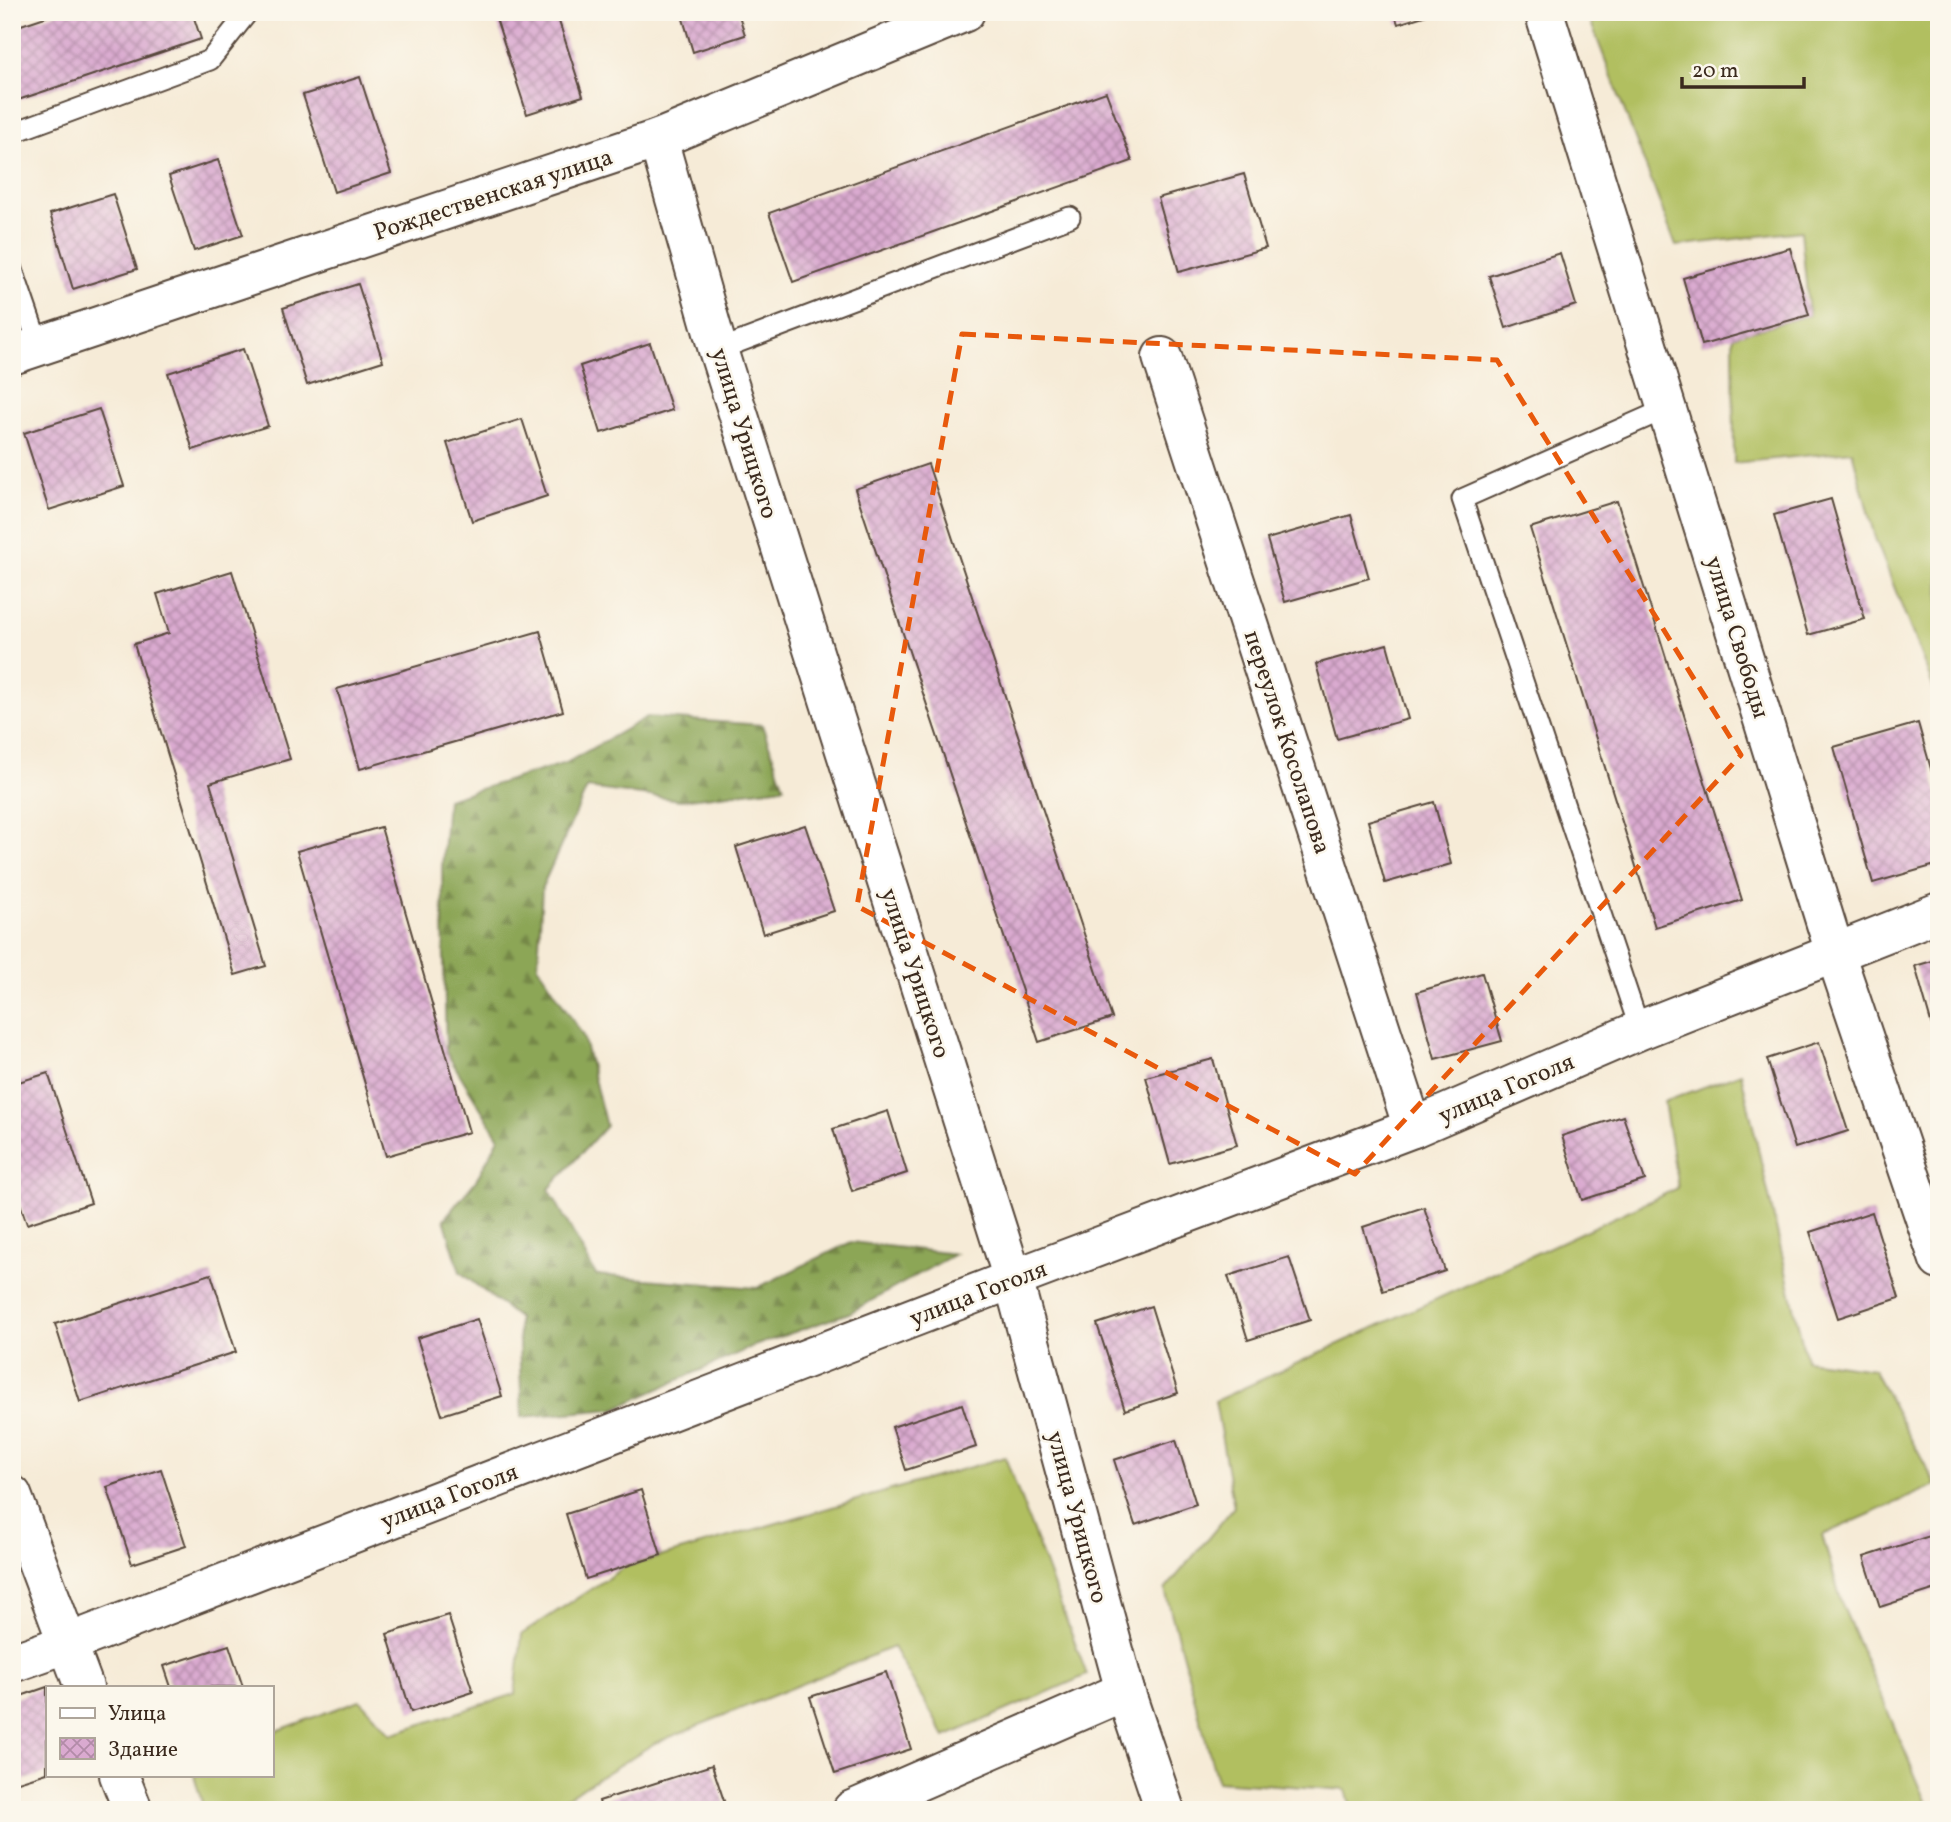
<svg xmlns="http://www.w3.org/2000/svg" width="1951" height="1822" font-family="Vollkorn,serif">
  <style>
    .forest { fill: url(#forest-firs); stroke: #64683a; stroke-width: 2 }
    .garden { fill: #b1bf61; stroke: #767440; stroke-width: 2 }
    .building { fill: url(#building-cross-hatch) }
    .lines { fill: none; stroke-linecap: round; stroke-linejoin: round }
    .service-casing { stroke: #57473a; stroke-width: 23 }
    .minor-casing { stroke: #57473a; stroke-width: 42 }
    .tertiary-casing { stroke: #57473a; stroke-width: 42 }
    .secondary-casing { stroke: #57473a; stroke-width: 42 }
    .service { stroke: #fff; stroke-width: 19 }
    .minor { stroke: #fff; stroke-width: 38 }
    .tertiary { stroke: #fff; stroke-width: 38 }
    .secondary { stroke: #fff; stroke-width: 38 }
    .marked { fill: none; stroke: #e8590c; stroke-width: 5; stroke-dasharray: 14 9; stroke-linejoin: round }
    .labels { text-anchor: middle; stroke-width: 5; stroke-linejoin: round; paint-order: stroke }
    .street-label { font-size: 24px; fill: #3b2a1e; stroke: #fbf7ec }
  </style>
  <defs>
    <pattern id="forest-firs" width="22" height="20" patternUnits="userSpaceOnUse" patternTransform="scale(1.75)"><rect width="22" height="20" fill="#8ca657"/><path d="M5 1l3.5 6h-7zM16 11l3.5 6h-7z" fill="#748747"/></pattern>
    <pattern id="building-cross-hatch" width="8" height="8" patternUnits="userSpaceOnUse" patternTransform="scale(1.75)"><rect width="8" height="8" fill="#daaad0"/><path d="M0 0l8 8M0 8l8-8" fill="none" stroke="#b28ba8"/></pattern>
  </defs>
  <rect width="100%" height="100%" fill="#fbf7ec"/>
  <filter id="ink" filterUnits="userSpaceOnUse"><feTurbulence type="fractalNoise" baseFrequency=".0143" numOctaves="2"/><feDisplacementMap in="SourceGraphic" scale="14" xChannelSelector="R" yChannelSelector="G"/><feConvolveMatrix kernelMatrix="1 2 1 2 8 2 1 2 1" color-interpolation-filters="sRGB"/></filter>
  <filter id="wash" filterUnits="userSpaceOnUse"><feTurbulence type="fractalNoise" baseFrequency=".00686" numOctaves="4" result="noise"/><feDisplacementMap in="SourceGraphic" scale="28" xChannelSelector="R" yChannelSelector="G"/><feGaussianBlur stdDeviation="1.57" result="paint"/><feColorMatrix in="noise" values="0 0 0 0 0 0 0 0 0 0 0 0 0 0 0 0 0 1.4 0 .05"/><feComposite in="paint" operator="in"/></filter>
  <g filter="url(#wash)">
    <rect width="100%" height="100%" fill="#f6ebd7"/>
    <polygon class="forest" points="647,717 762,725 784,787 681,800 587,788 542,887 538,966 583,1036 606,1126 549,1189 596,1275 757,1288 851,1242 955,1254 849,1313 754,1346 614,1409 522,1417 518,1318 460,1272 444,1219 475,1182 499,1138 446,1052 442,868 447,799 566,763"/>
    <g class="garden">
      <polygon points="1587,12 1939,12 1939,690 1935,691 1875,538 1852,451 1734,463 1733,336 1809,315 1801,231 1676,246"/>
      <polygon points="1741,1073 1806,1360 1873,1369 1936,1485 1822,1535 1843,1607 1930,1810 1352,1810 1346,1790 1217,1781 1165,1590 1234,1507 1215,1401 1678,1188 1664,1102"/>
      <polygon points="1005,1457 1087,1675 945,1737 893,1647 655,1743 546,1810 204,1810 194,1775 271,1775 271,1733 360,1700 391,1734 515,1694 522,1634 625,1567"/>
    </g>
    <g id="blocks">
      <g class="building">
        <polygon points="60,12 192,12 201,39 12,102 12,28"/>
        <polygon points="503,12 556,12 583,96 527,114 495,15"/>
        <polygon points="681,12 738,12 745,35 693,52"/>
        <polygon points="1394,12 1433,12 1433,13 1398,24"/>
        <polygon points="360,77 391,173 334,192 303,95"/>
        <polygon points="1106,92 1132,161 793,282 769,213"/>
        <polygon points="218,160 243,235 194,251 169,176"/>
        <polygon points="1244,174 1266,248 1179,272 1158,198"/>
        <polygon points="113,194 137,269 73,289 50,214"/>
        <polygon points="1790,248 1809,315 1702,345 1683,278"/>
        <polygon points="1560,253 1576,305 1506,328 1489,276"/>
        <polygon points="358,284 383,361 307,385 283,308"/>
        <polygon points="650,343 672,410 601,433 580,366"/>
        <polygon points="243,349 268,426 193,450 168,373"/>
        <polygon points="99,409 124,486 49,510 24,433"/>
        <polygon points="522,419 547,496 472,521 447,443"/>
        <polygon points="928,464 1112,1018 1039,1042 855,489"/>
        <polygon points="1831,499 1865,619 1808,635 1774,515"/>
        <polygon points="1617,501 1742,900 1655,927 1530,528"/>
        <polygon points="1351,515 1369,578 1285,602 1267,539"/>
        <polygon points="232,571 290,759 210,783 266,966 235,975 134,644 169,633 157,594"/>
        <polygon points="540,631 563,711 360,769 337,689"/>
        <polygon points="1387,644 1408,719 1337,739 1316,664"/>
        <polygon points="1918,723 1939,797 1939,864 1873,883 1834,747"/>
        <polygon points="1434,802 1451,864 1385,883 1368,821"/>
        <polygon points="805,825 834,911 763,934 736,847"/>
        <polygon points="381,827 469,1132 386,1156 297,851"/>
        <polygon points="1939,959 1939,1047 1938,1047 1915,966"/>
        <polygon points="1482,973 1502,1041 1435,1059 1417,992"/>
        <polygon points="1819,1042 1848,1131 1795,1148 1767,1059"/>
        <polygon points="1213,1059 1237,1145 1170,1164 1146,1077"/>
        <polygon points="48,1073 91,1203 27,1224 12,1180 12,1084"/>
        <polygon points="888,1111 907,1173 852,1191 833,1129"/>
        <polygon points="1623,1116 1645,1180 1582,1200 1562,1136"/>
        <polygon points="1424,1207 1445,1271 1383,1291 1363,1227"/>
        <polygon points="1872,1212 1899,1298 1838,1318 1810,1232"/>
        <polygon points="1289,1257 1310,1320 1248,1340 1228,1276"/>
        <polygon points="211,1274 236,1352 80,1402 55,1324"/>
        <polygon points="1151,1306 1178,1393 1125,1410 1097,1324"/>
        <polygon points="477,1319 502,1396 442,1415 417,1338"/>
        <polygon points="962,1404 976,1447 906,1470 892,1427"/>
        <polygon points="1176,1440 1196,1504 1135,1525 1114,1460"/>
        <polygon points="161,1469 186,1546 132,1564 107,1487"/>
        <polygon points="641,1490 661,1555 586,1579 566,1514"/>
        <polygon points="1939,1533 1939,1588 1880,1607 1864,1557"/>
        <polygon points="448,1615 473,1692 411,1712 387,1634"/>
        <polygon points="229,1645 243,1687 171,1687 164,1666"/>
        <polygon points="886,1672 911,1749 835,1774 810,1697"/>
        <polygon points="47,1687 47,1773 12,1784 12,1699"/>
        <polygon points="712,1765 727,1810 601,1810 599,1801"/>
      </g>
    </g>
  </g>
  <g filter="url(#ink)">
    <use href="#blocks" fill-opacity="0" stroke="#57473a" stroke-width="2"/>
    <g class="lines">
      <g class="service-casing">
        <g id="service">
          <polyline points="12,133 210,60 248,12"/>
          <polyline points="12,267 39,346"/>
          <polyline points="718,350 1070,217"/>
          <polyline points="1640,1030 1462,499 1668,408"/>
        </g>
      </g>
      <g class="minor-casing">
        <g id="minor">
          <polyline points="1544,12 1835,953 1939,1260"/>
          <polyline points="12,355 658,139 965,12"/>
          <polyline points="1162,357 1413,1128"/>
          <polyline points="12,1663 66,1644 1013,1279 1413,1128 1640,1030 1939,912"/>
          <polyline points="852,1810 1125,1691"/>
        </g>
      </g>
      <g class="tertiary-casing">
        <polyline id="tertiary" points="658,139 718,350 1013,1279 1125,1691 1165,1810"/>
      </g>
      <g class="secondary-casing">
        <g id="secondary">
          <polyline points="12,1495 84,1687"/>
          <polyline points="119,1775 133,1810"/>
        </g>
      </g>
      <use href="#service" class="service"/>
      <use href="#minor" class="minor"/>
      <use href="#tertiary" class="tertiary"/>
      <use href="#secondary" class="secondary"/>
    </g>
  </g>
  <path class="marked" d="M962,334L1497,360L1741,755L1355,1174L857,906Z"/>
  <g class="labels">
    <g class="street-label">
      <text transform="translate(493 194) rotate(-18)" y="8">Рождественская улица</text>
      <text transform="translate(745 433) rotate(73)" y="8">улица Урицкого</text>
      <text transform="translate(1738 637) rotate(73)" y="8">улица Свободы</text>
      <text transform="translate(1288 742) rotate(72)" y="8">переулок Косолапова</text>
      <text transform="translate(916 973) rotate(72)" y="8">улица Урицкого</text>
      <text transform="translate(1506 1088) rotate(-23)" y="8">улица Гоголя</text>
      <text transform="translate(978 1293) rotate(-21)" y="8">улица Гоголя</text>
      <text transform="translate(449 1496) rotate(-21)" y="8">улица Гоголя</text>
      <text transform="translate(1078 1517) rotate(75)" y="8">улица Урицкого</text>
    </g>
  </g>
  <rect width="1951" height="1822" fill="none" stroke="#fbf7ec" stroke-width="42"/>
  <rect x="46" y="1686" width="228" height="91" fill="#fbf7ec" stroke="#aea59a" stroke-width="2"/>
  <rect x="60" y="1708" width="35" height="10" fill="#ffffff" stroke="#aea59a" stroke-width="2"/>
  <text x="108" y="1720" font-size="21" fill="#3b2a1e">Улица</text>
  <rect x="60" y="1738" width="35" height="21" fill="url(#building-cross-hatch)" stroke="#aea59a" stroke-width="2"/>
  <text x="108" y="1756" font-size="21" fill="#3b2a1e">Здание</text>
  <path d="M1682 77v10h122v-10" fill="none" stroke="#3b2a1e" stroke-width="3.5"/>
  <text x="1692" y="77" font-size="21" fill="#3b2a1e" stroke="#fbf7ec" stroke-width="5" paint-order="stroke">20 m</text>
</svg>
